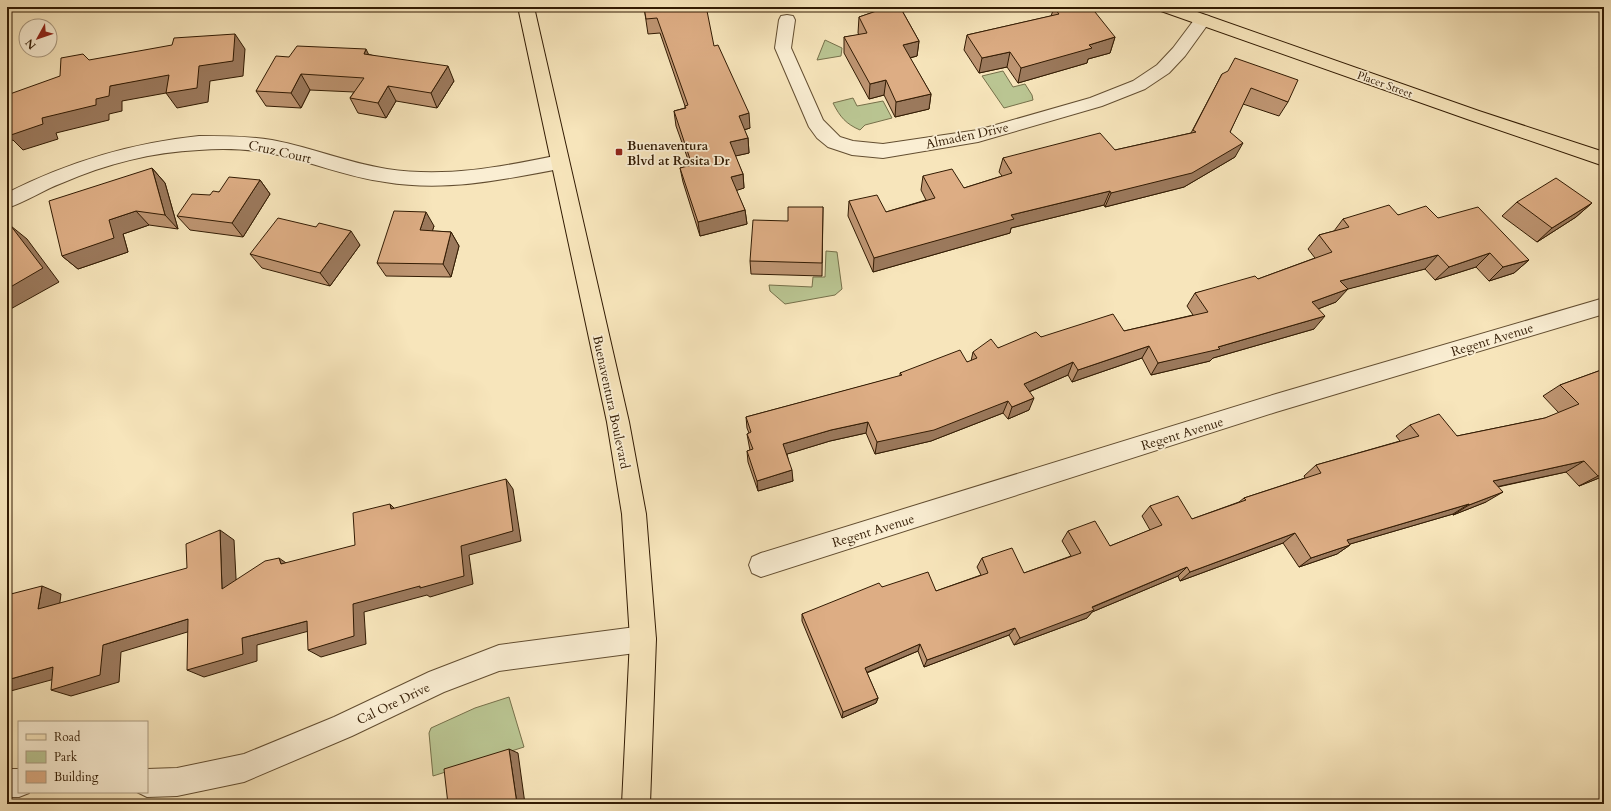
<svg xmlns="http://www.w3.org/2000/svg" width="1611" height="811" font-family="Cardo,serif">
  <style>
    .green { fill: #bac592; stroke: #76704a }
    .lines { fill: none; stroke-linecap: round; stroke-linejoin: round }
    .stream { fill: #727d6c; fill-rule: evenodd }
    .minor-casing { stroke: #634e31; stroke-width: 2 }
    .major-casing { stroke: #321b03; stroke-width: 2 }
    .minor { fill: #faeed3; fill-rule: evenodd }
    .major { fill: #f7e5bb; fill-rule: evenodd }
    .wall { fill: #be9572; stroke: #321b03 }
    .shaded-wall { fill: #9b795c; stroke: #321b03 }
    .building { fill: #ddad84; stroke: #321b03 }
    .poi-dot { fill: #8f2418; stroke: #faeed3; stroke-width: 1.5 }
    .labels { text-anchor: middle; stroke-width: 3.5; stroke-linejoin: round; paint-order: stroke }
    .far-street-label { font-size: 11px; fill: #321b03; stroke: #faeed3 }
    .street-label { font-size: 13px; fill: #321b03; stroke: #faeed3 }
    .poi-label { font-size: 13px; font-weight: bold; fill: #321b03; stroke: #faeed3; text-anchor: start }
  </style>
  <rect width="100%" height="100%" fill="#f7e5bb"/>
  <filter id="stains"><feTurbulence type="fractalNoise" baseFrequency=".005" numOctaves="4"/><feColorMatrix values="0 0 0 0 .2 0 0 0 0 .09 0 0 0 0 .02 0 0 0 .5 -.17"/></filter>
  <radialGradient id="worn" r=".72"><stop offset=".6" stop-color="#630" stop-opacity="0"/><stop offset="1" stop-color="#630" stop-opacity=".3"/></radialGradient>
  <g class="green">
    <polygon points="825,40 842,48 841,56 817,60"/>
    <polygon points="1003,71 1013,87 1025,84 1032,95 1033,100 1004,108 982,76"/>
    <path d="M853,98L857,106L883,101L892,118L865,125L860,130C846,124 840,117 833,103Z"/>
    <polygon points="826,251 837,252 842,289 835,295 785,304 770,291 769,285 812,287 813,277 825,277"/>
    <polygon points="509,697 524,747 433,776 429,733 431,728 475,708"/>
  </g>
  <g class="lines">
    <polygon class="stream" points="1308,7 1315,7 1316,9 1313,11"/>
    <g class="minor-casing">
      <g id="minor">
        <polygon points="787,15 793,16 795,20 791,48 823,120 840,137 853,141 883,144 978,130 1090,98 1133,81 1157,65 1173,48 1197,16 1203,15 1209,16 1211,20 1185,56 1169,73 1145,89 1102,106 978,142 883,158 852,155 828,147 817,138 809,127 775,48 779,20 781,16"/>
        <path d="M199,136C223,136 248,136 272,140C311,147 348,163 387,169C446,178 501,167 559,155L566,157L568,162L566,167L559,169C501,180 445,192 385,182C347,177 312,162 274,154C250,149 224,148 199,150C152,152 106,164 62,183C43,190 26,202 7,208V193C68,162 131,143 199,136Z"/>
        <polygon points="1604,298 1604,314 1276,412 761,577 752,573 749,565 752,557 761,553 1276,394"/>
        <polygon points="643,626 652,630 656,639 652,648 643,652 499,671 444,692 352,736 244,782 177,796 147,797 137,792 147,792 147,769 177,768 244,754 334,717 429,672 499,645"/>
        <polygon points="7,769 19,769 19,792 29,793 19,797 7,797"/>
      </g>
    </g>
    <g class="major-casing">
      <g id="major">
        <polygon points="518,7 534,7 629,422 646,514 656,639 650,804 622,804 630,639 622,514 607,422"/>
        <polygon points="1159,7 1183,7 1479,111 1604,152 1604,166 1467,119 1161,11"/>
      </g>
    </g>
    <use href="#minor" class="minor"/>
    <use href="#major" class="major"/>
  </g>
  <g class="wall">
    <polygon points="644,7 714,46 750,128 744,130 748,138 749,153 735,156 743,174 744,188 736,190 745,210 747,224 700,236 683,182 680,168 690,165 676,126 674,111 685,108 685,106 660,33 648,34"/>
    <polygon points="872,7 900,7 919,41 917,56 910,58 931,94 929,109 895,117 884,95 869,99 844,53 844,37 859,35 858,33 859,17 877,11"/>
    <polygon points="1054,8 1115,37 1110,53 1088,59 1087,63 1018,83 1007,67 979,73 964,50 967,35 1051,16"/>
    <polygon points="368,54 454,81 437,108 396,101 386,118 358,113 350,98 354,92 310,90 301,108 266,106 256,91 289,57"/>
    <polygon points="1222,74 1288,102 1279,116 1243,104 1230,132 1235,157 1184,187 1105,207 1104,205 1011,228 1010,233 873,272 848,216 849,201 886,212 926,200 921,190 923,176 964,188 1002,176 999,172 1003,158 1115,150 1191,133"/>
    <polygon points="152,168 165,183 178,229 149,225 123,234 128,252 78,269 62,256"/>
    <polygon points="260,180 270,194 243,237 190,230 177,216 210,195 219,192"/>
    <polygon points="1517,202 1592,203 1576,217 1537,242 1502,216"/>
    <polygon points="823,207 822,276 751,274 750,261 788,221"/>
    <polygon points="1398,215 1438,218 1529,260 1514,273 1489,281 1476,267 1435,280 1425,269 1347,289 1336,302 1318,309 1314,329 1213,358 1210,361 1151,375 1142,358 1072,382 1068,375 1029,392 1029,410 1008,419 1003,413 931,441 875,454 866,433 830,441 787,454 793,481 758,491 748,462 747,451 750,450 749,445 747,434 749,433 747,428 746,417 900,376 900,373 967,362 971,361 973,352 998,348 1041,337 1124,331 1193,315 1187,306 1195,293 1258,279 1315,258 1308,249 1319,235 1334,231 1343,219"/>
    <polygon points="434,226 432,231 451,232 459,246 451,277 386,276 377,263"/>
    <polygon points="316,227 360,245 330,286 262,268 250,254"/>
    <polygon points="1604,369 1604,476 1579,486 1566,472 1498,487 1486,502 1453,515 1453,514 1350,544 1350,545 1337,554 1299,567 1283,543 1180,581 1178,576 1092,612 1087,618 1014,645 1009,635 924,667 918,651 867,673 878,698 876,703 842,718 802,621 802,614 882,587 936,591 981,575 977,567 982,558 1024,573 1071,556 1062,541 1068,531 1110,546 1150,530 1142,516 1150,506 1192,519 1239,502 1244,498 1305,478 1304,476 1316,465 1400,441 1396,436 1410,425 1457,436 1545,418 1559,413 1543,396 1560,385"/>
  </g>
  <g class="shaded-wall">
    <polygon points="203,7 222,7 205,10"/>
    <polygon points="235,34 245,49 243,76 210,81 208,102 177,108 166,93 122,101 122,111 109,114 109,120 56,133 58,139 23,150 13,140 7,142 7,126 42,118 96,99 110,86 199,66"/>
    <polygon points="1115,37 1110,53 1088,59 1087,63 1018,83 1021,68 1089,45"/>
    <polygon points="919,41 917,56 901,60 903,45"/>
    <polygon points="366,49 373,64 364,54"/>
    <polygon points="1010,52 1007,67 979,73 982,58"/>
    <polygon points="448,66 454,81 437,108 431,93"/>
    <polygon points="301,74 310,90 301,108 291,93"/>
    <polygon points="886,80 884,95 869,99 870,84"/>
    <polygon points="388,86 396,101 386,118 378,103"/>
    <polygon points="931,94 929,109 895,117 896,102"/>
    <polygon points="749,113 750,128 740,131 739,116"/>
    <polygon points="748,138 749,153 731,157 730,142"/>
    <polygon points="1243,143 1235,157 1184,187 1105,207 1111,193"/>
    <polygon points="152,168 165,183 178,229 165,215"/>
    <polygon points="743,174 744,188 732,192 731,177"/>
    <polygon points="260,180 270,194 243,237 232,223"/>
    <polygon points="1110,191 1104,205 1011,228 1010,233 873,272 874,258 1011,215"/>
    <polygon points="1592,203 1576,217 1537,242 1552,228"/>
    <polygon points="745,210 747,224 700,236 698,222"/>
    <polygon points="136,211 149,225 123,234 128,252 78,269 62,256 109,220"/>
    <polygon points="426,212 434,226 428,244 420,230"/>
    <polygon points="11,226 27,239 59,282 7,311 7,289"/>
    <polygon points="351,231 360,245 330,286 320,273"/>
    <polygon points="451,232 459,246 451,277 443,264"/>
    <polygon points="1490,253 1476,267 1435,280 1449,267"/>
    <polygon points="1438,255 1425,269 1329,294 1340,281"/>
    <polygon points="1529,260 1514,273 1489,281 1503,267"/>
    <polygon points="1348,289 1336,302 1302,315 1312,302"/>
    <polygon points="1325,316 1314,329 1213,358 1210,361 1151,375 1158,363 1218,347"/>
    <polygon points="1149,346 1142,358 1072,382 1078,370"/>
    <polygon points="1073,362 1068,375 1019,396 1024,384"/>
    <polygon points="1034,398 1029,410 1008,419 1012,407"/>
    <polygon points="1008,401 1003,413 931,441 875,454 877,442"/>
    <polygon points="868,422 866,433 830,441 784,455 783,444 831,430"/>
    <polygon points="1584,461 1566,472 1477,491 1493,481"/>
    <polygon points="792,470 793,481 758,491 757,481"/>
    <polygon points="1604,473 1604,476 1579,486 1598,476"/>
    <polygon points="506,479 513,489 521,541 469,555 473,584 430,597 427,595 364,612 366,644 321,657 308,650 353,604 461,546"/>
    <polygon points="1503,492 1486,502 1453,515 1469,505"/>
    <polygon points="390,504 400,514 391,509"/>
    <polygon points="1469,504 1453,514 1333,549 1347,540"/>
    <polygon points="220,530 234,540 237,597 222,589"/>
    <polygon points="1295,533 1283,543 1180,581 1190,572"/>
    <polygon points="1350,545 1337,554 1299,567 1311,558"/>
    <polygon points="279,558 292,567 281,564"/>
    <polygon points="1187,567 1178,576 1092,612 1087,618 1014,645 1020,638"/>
    <polygon points="42,586 61,594 58,617 38,609"/>
    <polygon points="7,591 20,597 7,601"/>
    <polygon points="188,619 204,627 121,652 119,682 71,696 51,690 103,645"/>
    <polygon points="307,621 320,628 257,645 257,661 204,677 187,670 242,638"/>
    <polygon points="1015,628 1009,635 924,667 927,660"/>
    <polygon points="920,644 918,651 863,674 865,668"/>
    <polygon points="53,667 73,674 7,692 7,680"/>
    <polygon points="878,698 876,703 842,718 843,712"/>
    <polygon points="509,749 518,753 525,804 517,804"/>
  </g>
  <g class="building">
    <polygon points="644,7 704,7 707,11 714,46 718,45 749,113 739,116 748,138 730,142 743,174 731,177 745,210 698,222 680,168 692,165 674,111 686,108 685,106 688,105 657,18 646,19"/>
    <polygon points="888,7 900,7 919,41 903,45 931,94 896,102 886,80 870,84 844,37 867,33 859,17"/>
    <polygon points="1056,7 1091,7 1115,37 1089,45 1092,48 1021,68 1010,52 982,58 967,35 1059,14 1054,8"/>
    <polygon points="235,34 233,61 199,66 197,88 166,93 169,75 110,86 109,96 96,99 96,105 42,118 43,124 8,136 7,131 7,95 60,76 61,58 83,54 89,60 172,45 174,38"/>
    <polygon points="297,46 366,49 364,54 448,66 431,93 388,86 378,103 350,98 364,78 301,74 291,93 256,91 276,56 289,57"/>
    <polygon points="1235,58 1298,80 1288,102 1251,88 1230,132 1243,143 1192,173 1111,193 1110,191 1011,215 1014,219 874,258 849,201 877,195 886,212 935,198 923,176 952,169 964,188 1012,173 1003,158 1100,133 1115,150 1196,132 1193,130 1222,74 1228,71"/>
    <polygon points="152,168 165,215 136,211 109,220 114,238 62,256 49,201"/>
    <polygon points="229,177 260,180 232,223 177,216 192,194 210,195 213,191 219,192"/>
    <polygon points="1556,178 1592,203 1552,228 1517,202"/>
    <polygon points="1389,205 1398,215 1426,206 1438,218 1478,207 1529,260 1503,267 1490,253 1449,267 1438,255 1340,281 1348,289 1312,302 1325,316 1218,347 1220,349 1158,363 1149,346 1078,370 1073,362 1024,384 1034,398 1012,407 1008,401 934,430 877,442 868,422 831,430 783,444 792,470 757,481 747,451 753,449 747,434 751,432 746,417 902,375 900,373 960,350 967,362 977,358 973,352 991,339 998,348 1036,332 1041,337 1113,314 1124,331 1208,312 1195,293 1255,276 1258,279 1332,252 1319,235 1349,227 1343,219"/>
    <polygon points="788,207 823,207 822,263 750,261 753,220 788,221"/>
    <polygon points="394,211 426,212 420,230 451,232 443,264 377,263"/>
    <polygon points="278,218 316,227 319,223 351,231 320,273 250,254"/>
    <polygon points="11,226 43,268 7,289 7,227"/>
    <polygon points="1604,369 1604,473 1598,476 1584,461 1493,481 1503,492 1469,505 1469,504 1347,540 1350,545 1311,558 1295,533 1190,572 1187,567 1092,607 1094,610 1020,638 1015,628 927,660 920,644 865,668 878,698 843,712 802,614 879,583 882,587 928,572 936,591 988,573 982,558 1012,548 1024,573 1081,553 1068,531 1095,521 1110,546 1162,525 1150,506 1178,496 1192,519 1246,500 1244,498 1321,473 1316,465 1419,436 1410,425 1439,414 1457,436 1545,418 1579,404 1560,385"/>
    <polygon points="506,479 513,531 461,546 464,576 420,588 420,586 353,604 354,636 308,650 307,621 242,638 243,654 187,670 188,619 103,645 100,675 51,690 53,667 7,680 7,595 42,586 38,609 187,568 186,544 220,530 222,589 265,561 279,558 281,564 355,545 353,513 390,504 391,509"/>
    <polygon points="509,749 517,804 448,804 444,769"/>
  </g>
  <rect class="poi-dot" x="615" y="148" width="8" height="8" rx="2"/>
  <g class="labels">
    <g class="far-street-label">
      <text transform="translate(1385 84) rotate(20)" y="4">Placer Street</text>
    </g>
    <g class="street-label">
      <text transform="translate(967 135) rotate(-12)" y="5">Almaden Drive</text>
      <text transform="translate(280 151) rotate(13)" y="5">Cruz Court</text>
      <text transform="translate(1492 339) rotate(-17)" y="5">Regent Avenue</text>
      <text transform="translate(612 402) rotate(78)" y="5">Buenaventura Boulevard</text>
      <text transform="translate(1182 433) rotate(-17)" y="5">Regent Avenue</text>
      <text transform="translate(873 530) rotate(-17)" y="5">Regent Avenue</text>
      <text transform="translate(393 703) rotate(-26)" y="5">Cal Ore Drive</text>
    </g>
    <g class="poi-label">
      <text x="627" y="150">Buenaventura<tspan x="627" dy="15">Blvd at Rosita Dr</tspan></text>
    </g>
  </g>
  <rect width="1611" height="811" fill="none" stroke="#f7e5bb" stroke-width="24"/>
  <rect x="8" y="8" width="1595" height="795" fill="none" stroke="#321b03" stroke-width="2"/>
  <rect x="12" y="12" width="1587" height="787" fill="none" stroke="#321b03"/>
  <rect x="18" y="721" width="130" height="72" fill="#faeed3" stroke="#aa9a80"/>
  <rect x="26" y="734" width="20" height="6" fill="#f7e5bb" stroke="#aa9a80"/>
  <text x="54" y="741" font-size="12" fill="#321b03">Road</text>
  <rect x="26" y="751" width="20" height="12" fill="#bac592" stroke="#aa9a80"/>
  <text x="54" y="761" font-size="12" fill="#321b03">Park</text>
  <rect x="26" y="771" width="20" height="12" fill="#ddad84" stroke="#aa9a80"/>
  <text x="54" y="781" font-size="12" fill="#321b03">Building</text>
  <g transform="translate(38 38) rotate(230)"><circle r="19" fill="#faeed3" stroke="#aa9a80"/>
  <path d="M0-3L7 15L0 10L-7 15Z" fill="#8f2418"/>
  <text y="-6" font-size="11" font-weight="bold" text-anchor="middle" fill="#321b03">N</text>
  </g>
  <rect width="100%" height="100%" filter="url(#stains)"/>
  <rect width="100%" height="100%" fill="url(#worn)"/>
</svg>
